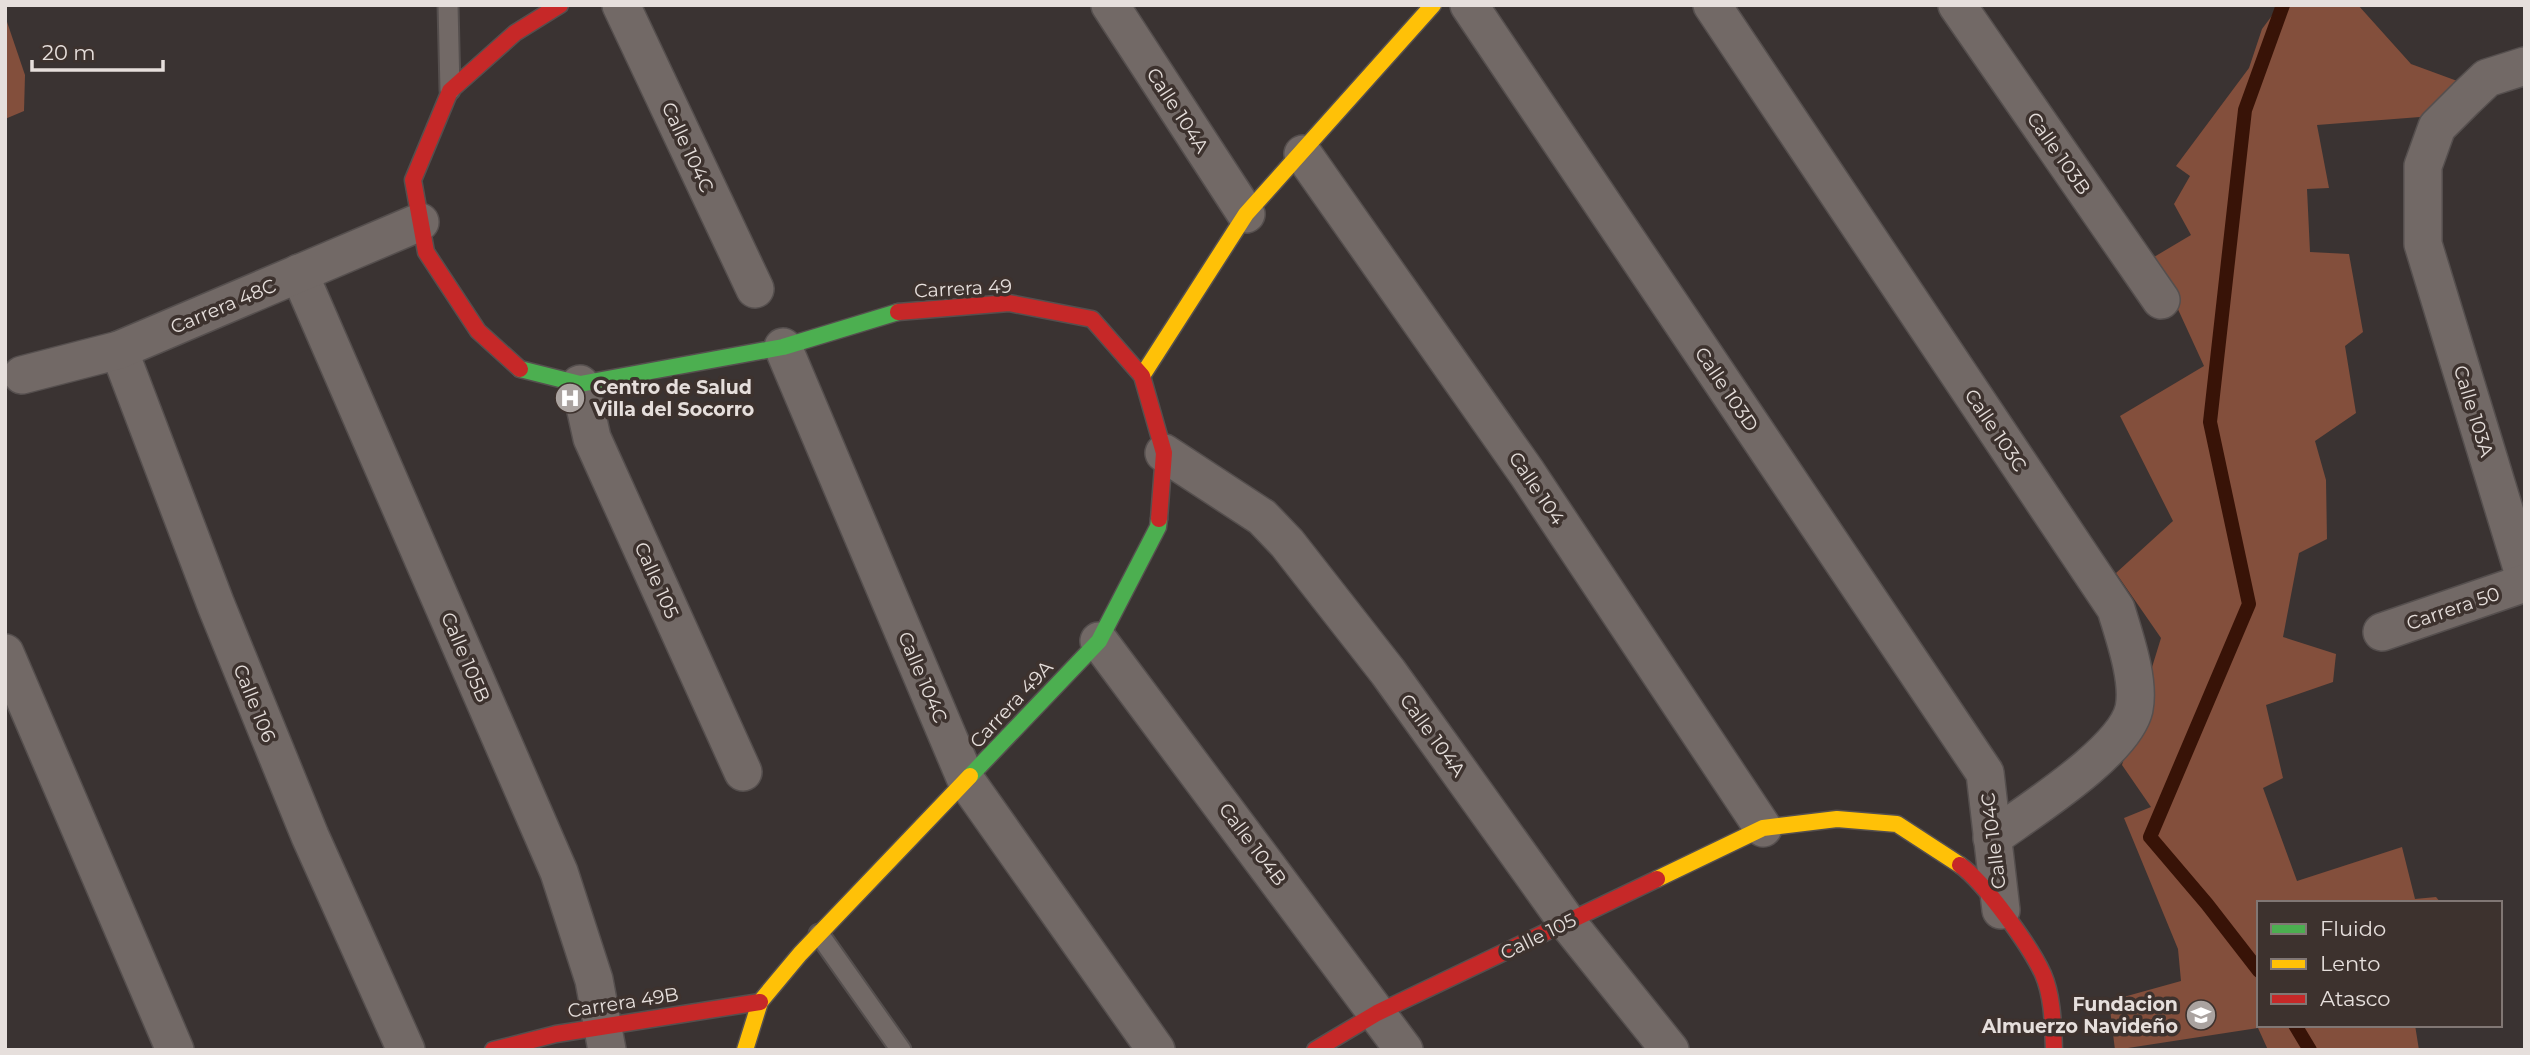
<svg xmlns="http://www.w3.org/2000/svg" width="2530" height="1055" font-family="Montserrat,sans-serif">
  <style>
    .forest { fill: #834f3c }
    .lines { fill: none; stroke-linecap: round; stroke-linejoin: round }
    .stream { stroke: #381307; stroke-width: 14 }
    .lane-casing { stroke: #554f4e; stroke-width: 23 }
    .street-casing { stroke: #554f4e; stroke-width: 40 }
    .fast-casing { stroke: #554f4e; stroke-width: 19 }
    .slow-casing { stroke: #554f4e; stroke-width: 19 }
    .jam-casing { stroke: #554f4e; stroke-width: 19 }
    .lane { stroke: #726966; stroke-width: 19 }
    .street { stroke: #726966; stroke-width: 37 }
    .fast { stroke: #4caf50; stroke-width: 16 }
    .slow { stroke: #ffc107; stroke-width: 16 }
    .jam { stroke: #c62828; stroke-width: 16 }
    .labels { text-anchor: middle; stroke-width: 7; stroke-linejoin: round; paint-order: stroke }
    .street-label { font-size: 19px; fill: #e6dfdc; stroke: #3d322e }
    .poi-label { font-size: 19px; font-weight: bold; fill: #e6dfdc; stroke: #3d322e; text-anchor: start }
  </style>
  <rect width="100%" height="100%" fill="#3a3332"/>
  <g class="forest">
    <polygon points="2280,5 2358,5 2411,64 2460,82 2420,117 2317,125 2329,188 2307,189 2310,252 2349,254 2363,332 2345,346 2356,413 2315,441 2326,480 2327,539 2299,553 2283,637 2336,654 2333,682 2266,705 2283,778 2263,788 2297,881 2402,847 2415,899 2436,897 2441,903 2259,903 2259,1025 2415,1025 2419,1050 2268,1050 2258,1028 2115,1050 2109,1001 2181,981 2178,949 2124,818 2151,807 2122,765 2161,638 2116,573 2173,521 2120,416 2204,366 2154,257 2191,235 2174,204 2190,176 2176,166 2249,68 2262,29"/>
    <polygon points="5,16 25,75 24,111 5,119"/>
  </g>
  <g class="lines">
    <g class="stream">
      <polyline points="2259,971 2207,904 2150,837 2249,604 2210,422 2245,110 2283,5"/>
      <polyline points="2295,1025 2310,1050"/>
    </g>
    <g class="lane-casing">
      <g id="lane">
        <polyline points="448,5 450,90"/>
        <polyline points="819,934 901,1050"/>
      </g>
    </g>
    <g class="street-casing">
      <g id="street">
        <polyline points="621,5 755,289"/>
        <polyline points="1110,5 1246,214"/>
        <polyline points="1469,5 1985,773 2001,910"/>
        <path d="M1712,5L2116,609C2124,636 2140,680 2134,709C2124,752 2029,811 1992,838"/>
        <polyline points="1957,5 2161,300"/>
        <polyline points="2525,66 2487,78 2466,98 2437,127 2423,166 2423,244 2525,578"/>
        <polyline points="1303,154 1527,473 1763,828"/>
        <polyline points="299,273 559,872 594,980 607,1050"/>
        <polyline points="783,347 967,782 1156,1050"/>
        <polyline points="119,350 216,605 310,836 406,1050"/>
        <polyline points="22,375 119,350 420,222"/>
        <polyline points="580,384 592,438 743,772"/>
        <polyline points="1164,453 1262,517 1287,543 1388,672 1567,922 1670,1050"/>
        <polyline points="2382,632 2525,583"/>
        <polyline points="1099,641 1404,1050"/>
        <polyline points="5,653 175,1050"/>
      </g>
    </g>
    <g class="fast-casing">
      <g id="fast">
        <polyline points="520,369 580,384 783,347 898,312"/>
        <polyline points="970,776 1099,641 1158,527 1159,519"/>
      </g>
    </g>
    <g class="slow-casing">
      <g id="slow">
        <polyline points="1142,376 1246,214 1433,5"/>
        <polyline points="1657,879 1763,828 1837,819 1897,824 1960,865"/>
        <polyline points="745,1050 760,1002 800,954 970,776"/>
      </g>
    </g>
    <g class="jam-casing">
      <g id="jam">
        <polyline points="898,312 1009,303 1092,319 1142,376 1164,453 1159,519"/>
        <polyline points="520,369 478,331 426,252 413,180 450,91 515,33 560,5"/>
        <path d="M1960,865C1985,883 2030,946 2043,974C2053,997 2053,1026 2054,1050"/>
        <polyline points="493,1050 556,1034 760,1002"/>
        <polyline points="1315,1050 1377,1013 1657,879"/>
      </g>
    </g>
    <use href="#lane" class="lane"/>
    <use href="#street" class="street"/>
    <use href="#fast" class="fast"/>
    <use href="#slow" class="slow"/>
    <use href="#jam" class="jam"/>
  </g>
  <defs>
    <g id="hospital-disc" transform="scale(1.575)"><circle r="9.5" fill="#aaa3a0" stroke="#3d322e"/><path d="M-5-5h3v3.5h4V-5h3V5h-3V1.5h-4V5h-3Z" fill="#fff"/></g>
    <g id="school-disc" transform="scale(1.575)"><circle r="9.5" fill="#aaa3a0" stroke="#3d322e"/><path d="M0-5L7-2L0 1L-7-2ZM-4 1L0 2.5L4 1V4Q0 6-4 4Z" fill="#fff"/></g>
  </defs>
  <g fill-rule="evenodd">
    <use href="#hospital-disc" x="570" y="398"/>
    <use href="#school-disc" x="2201" y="1015"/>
  </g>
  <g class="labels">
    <g class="street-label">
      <text transform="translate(1178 110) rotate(57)" y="7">Calle 104A</text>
      <text transform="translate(688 147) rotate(65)" y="7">Calle 104C</text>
      <text transform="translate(2059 153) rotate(55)" y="7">Calle 103B</text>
      <text transform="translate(963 288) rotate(-3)" y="7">Carrera 49</text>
      <text transform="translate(223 306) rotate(-23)" y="7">Carrera 48C</text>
      <text transform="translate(1727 389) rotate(56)" y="7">Calle 103D</text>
      <text transform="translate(2474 411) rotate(73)" y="7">Calle 103A</text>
      <text transform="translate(1996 430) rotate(56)" y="7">Calle 103C</text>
      <text transform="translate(1537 488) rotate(56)" y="7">Calle 104</text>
      <text transform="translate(657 580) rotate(66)" y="7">Calle 105</text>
      <text transform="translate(2453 608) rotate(-19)" y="7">Carrera 50</text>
      <text transform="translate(466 657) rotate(67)" y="7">Calle 105B</text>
      <text transform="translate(923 677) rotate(67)" y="7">Calle 104C</text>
      <text transform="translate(255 703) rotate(68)" y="7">Calle 106</text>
      <text transform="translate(1011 704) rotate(-47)" y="7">Carrera 49A</text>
      <text transform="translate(1433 735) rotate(54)" y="7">Calle 104A</text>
      <text transform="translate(1993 841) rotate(-97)" y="7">Calle 104C</text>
      <text transform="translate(1253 844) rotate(53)" y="7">Calle 104B</text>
      <text transform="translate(1538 936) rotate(-26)" y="7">Calle 105</text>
      <text transform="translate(623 1002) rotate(-9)" y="7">Carrera 49B</text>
    </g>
    <g class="poi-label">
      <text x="593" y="394">Centro de Salud<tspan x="593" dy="22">Villa del Socorro</tspan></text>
      <text x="2178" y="1011" text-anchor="end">Fundacion<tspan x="2178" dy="22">Almuerzo Navideño</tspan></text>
    </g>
  </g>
  <rect width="2530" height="1055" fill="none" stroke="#e6dfdc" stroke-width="14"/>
  <rect x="2257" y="901" width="245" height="126" fill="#3d322e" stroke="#817774" stroke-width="2"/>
  <rect x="2271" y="924" width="35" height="10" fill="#4caf50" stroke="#817774" stroke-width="2"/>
  <text x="2320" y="936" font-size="21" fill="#e6dfdc">Fluido</text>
  <rect x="2271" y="959" width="35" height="10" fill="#ffc107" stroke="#817774" stroke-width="2"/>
  <text x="2320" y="971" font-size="21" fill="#e6dfdc">Lento</text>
  <rect x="2271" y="994" width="35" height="10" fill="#c62828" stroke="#817774" stroke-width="2"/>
  <text x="2320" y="1006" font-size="21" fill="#e6dfdc">Atasco</text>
  <path d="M32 60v10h131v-10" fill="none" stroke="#e6dfdc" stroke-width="3.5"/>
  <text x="42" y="60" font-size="21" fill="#e6dfdc" stroke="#3d322e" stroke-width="5" paint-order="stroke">20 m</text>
</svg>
